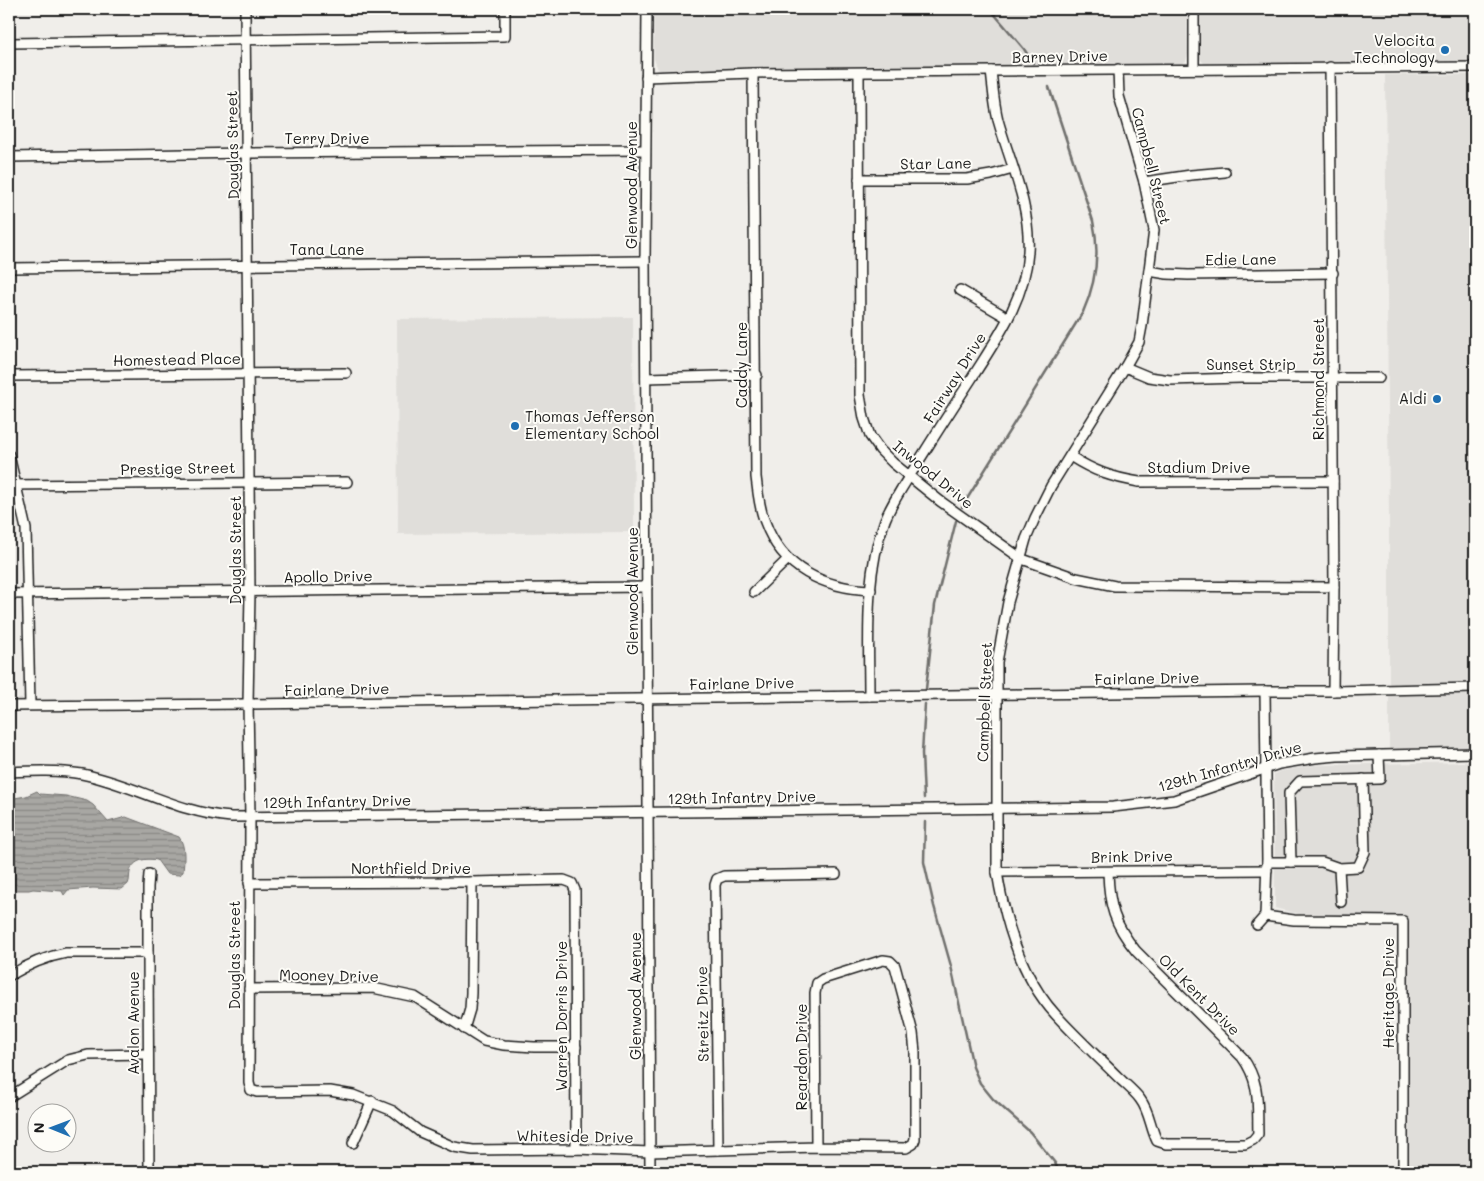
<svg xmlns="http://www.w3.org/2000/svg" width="1484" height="1181" font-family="Mali,sans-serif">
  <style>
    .built { fill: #e0deda }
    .water { fill: url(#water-rules); stroke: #706f6d }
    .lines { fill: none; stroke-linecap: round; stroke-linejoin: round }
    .stream { stroke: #706f6d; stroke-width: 2.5 }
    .minor-casing { stroke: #1c1c1c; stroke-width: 12 }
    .minor { stroke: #fdfcf7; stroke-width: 9 }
    .poi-dot { fill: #1f6fb2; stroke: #fdfcf7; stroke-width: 2 }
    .labels { text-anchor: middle; stroke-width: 4; stroke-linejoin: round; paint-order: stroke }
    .poi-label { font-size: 15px; fill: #1c1c1c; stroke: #fdfcf7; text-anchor: end }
    .street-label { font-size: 15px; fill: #1c1c1c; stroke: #fdfcf7 }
  </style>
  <defs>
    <pattern id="water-rules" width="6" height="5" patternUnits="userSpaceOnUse" patternTransform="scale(1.25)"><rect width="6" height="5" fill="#a8a7a3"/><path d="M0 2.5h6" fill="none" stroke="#888784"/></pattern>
  </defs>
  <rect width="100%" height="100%" fill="#f0eeea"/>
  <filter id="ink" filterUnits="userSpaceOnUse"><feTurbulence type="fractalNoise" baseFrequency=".02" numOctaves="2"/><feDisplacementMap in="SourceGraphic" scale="10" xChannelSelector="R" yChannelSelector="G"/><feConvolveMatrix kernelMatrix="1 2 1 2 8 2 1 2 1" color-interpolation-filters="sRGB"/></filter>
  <g filter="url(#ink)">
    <g class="built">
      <polygon points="653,9 1187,9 1188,55 1186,61 1181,64 661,71 658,69 654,59"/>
      <polygon points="1199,9 1475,9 1475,61 1205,64 1197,56"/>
      <polygon points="1385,75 1475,75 1475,747 1389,749 1389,519"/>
      <polygon points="633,317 634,532 398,534 397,319"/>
      <polygon points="1475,762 1475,1172 1408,1172 1404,916 1299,914 1275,908 1274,774 1280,771 1315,765"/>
    </g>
    <path class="water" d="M37,791L40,794L66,796L87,801L93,805L108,822L126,817L179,837C186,846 184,862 183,872L179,875L167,874L157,860C147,858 133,859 130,872C129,876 130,880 128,884L122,889L93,888L68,890L64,895L62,891L33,889L29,890H9V799L26,796Z"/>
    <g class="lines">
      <g class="stream">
        <polyline points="990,9 1024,49 1033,63"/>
        <path d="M962,507L1083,312C1096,283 1100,252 1093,221L1049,87"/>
        <polyline points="926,689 935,605 956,521"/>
        <polyline points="924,798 922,753 925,704"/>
        <polyline points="925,822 924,862 934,906 951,966 973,1067 980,1083 993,1099 1030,1132 1055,1163 1059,1172"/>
      </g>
      <g class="minor-casing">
        <g id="minor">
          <polyline points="245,9 250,592 248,704 250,817 249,1083 251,1090 257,1092 330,1091 353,1095 393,1111 420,1132 454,1147 473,1150 576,1149 650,1152 816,1147 906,1148 913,1144 915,1139 915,1052 913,1033 895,966 890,961 883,960 823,979 817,983 815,993 816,1147"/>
          <polyline points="647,9 645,261 650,1172"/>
          <polyline points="1194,9 1194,68"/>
          <polyline points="9,43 505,36 505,9"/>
          <polyline points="1330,67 1334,587 1333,691"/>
          <path d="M753,73L756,477C758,492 759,508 765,522C782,569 824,588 871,590"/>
          <polyline points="859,73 860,395 864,418 870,436 880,450 893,463 940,501 1022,559 1076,578 1115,586 1334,587"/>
          <polyline points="646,77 753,73 1475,67"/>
          <polyline points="9,157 247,153 645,150"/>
          <polyline points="859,179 967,179 991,175 1013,169"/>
          <polyline points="1144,182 1191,175 1225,172"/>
          <polyline points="9,268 645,261"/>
          <polyline points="1149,271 1167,274 1188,275 1333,273"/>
          <polyline points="960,290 1008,318"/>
          <polyline points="1125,367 1149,377 1170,380 1241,378 1379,378"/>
          <polyline points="9,376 346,373"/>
          <polyline points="646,378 757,375"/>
          <polyline points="9,455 26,529 30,705"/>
          <path d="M1070,456C1095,472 1111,477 1139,482L1333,481"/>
          <polyline points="9,485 347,482"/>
          <polyline points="754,592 788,559"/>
          <polyline points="9,594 647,587"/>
          <path d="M869,696C869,638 864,575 885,520C893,500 906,482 917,464C935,435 953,407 972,378C997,338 1025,300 1028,252C1031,206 1010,163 998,120C994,104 993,88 991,71"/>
          <polyline points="9,706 248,704 1265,691 1333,691 1475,688"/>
          <path d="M9,772C33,771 58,770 82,774C133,784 178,813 231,817L1113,807L1174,800L1279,764L1315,758L1337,756L1475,753"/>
          <polyline points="1267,862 1322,862 1339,868 1341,902"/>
          <polyline points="1291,862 1289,793 1300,781 1380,779 1379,755"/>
          <polyline points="1339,868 1358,867 1365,852 1363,779"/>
          <polyline points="997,872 1267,870"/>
          <path d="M1108,872C1109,906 1114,924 1136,951L1242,1057C1261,1083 1257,1104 1258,1134L1253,1140L1245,1144H1166L1157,1141C1150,1127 1150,1112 1140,1099C1134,1091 1125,1084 1118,1077C1098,1057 1076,1037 1056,1015C1021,977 1005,922 997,872V662L1008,602L1026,539L1035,518L1051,486L1125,367L1139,342L1142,326L1154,230L1144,182L1119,96L1118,69"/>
          <polyline points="149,874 148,887 148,953 149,1172"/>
          <polyline points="249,883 472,882 564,880 572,883 575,890 576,1149"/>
          <polyline points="1265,916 1294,920 1403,921 1403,1172"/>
          <polyline points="1257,925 1265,916 1267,862 1265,691"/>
          <path d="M9,976C27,965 44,957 66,953H148"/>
          <polyline points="249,989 373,988 415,997 484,1041 504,1045 534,1047 576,1047"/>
          <polyline points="464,1029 470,1009 471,993 472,882"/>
          <polyline points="9,1097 68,1060 88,1055 148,1054"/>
          <polyline points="353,1143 372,1101"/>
          <polyline points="718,1150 715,885 717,879 724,876 836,874"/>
        </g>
      </g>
      <use href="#minor" class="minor"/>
    </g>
  </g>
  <g class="poi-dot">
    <circle cx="1445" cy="50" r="5"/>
    <circle cx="1437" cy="399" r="5"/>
    <circle cx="515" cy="426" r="5"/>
  </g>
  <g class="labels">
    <g class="poi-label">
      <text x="1435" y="46">Velocita<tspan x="1435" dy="17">Technology</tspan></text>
      <text x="1427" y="404">Aldi</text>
      <text x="525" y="422" text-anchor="start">Thomas Jefferson<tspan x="525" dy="17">Elementary School</tspan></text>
    </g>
    <g class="street-label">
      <text transform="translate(1060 57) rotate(-1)" y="5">Barney Drive</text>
      <text x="327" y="144">Terry Drive</text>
      <text transform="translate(233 145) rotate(-91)" y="5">Douglas Street</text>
      <text transform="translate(936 164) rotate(-1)" y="5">Star Lane</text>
      <text transform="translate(1151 166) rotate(76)" y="5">Campbell Street</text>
      <text transform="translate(632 185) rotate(-90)" y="5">Glenwood Avenue</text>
      <text x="327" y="255">Tana Lane</text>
      <text transform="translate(1241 260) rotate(-1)" y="5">Edie Lane</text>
      <text transform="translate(177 360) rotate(-1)" y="5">Homestead Place</text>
      <text transform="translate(742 365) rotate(-90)" y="5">Caddy Lane</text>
      <text x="1251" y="370">Sunset Strip</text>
      <text transform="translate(955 378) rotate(-58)" y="5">Fairway Drive</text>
      <text transform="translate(1319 379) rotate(-90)" y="5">Richmond Street</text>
      <text x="1199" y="473">Stadium Drive</text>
      <text transform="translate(178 469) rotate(-1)" y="5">Prestige Street</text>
      <text transform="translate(933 475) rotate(39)" y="5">Inwood Drive</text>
      <text transform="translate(236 550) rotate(-90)" y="5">Douglas Street</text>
      <text transform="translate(328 577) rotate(-1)" y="5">Apollo Drive</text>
      <text transform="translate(633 591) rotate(-90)" y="5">Glenwood Avenue</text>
      <text transform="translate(1147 679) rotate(-1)" y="5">Fairlane Drive</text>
      <text transform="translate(742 684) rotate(-1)" y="5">Fairlane Drive</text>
      <text transform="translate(337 690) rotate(-1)" y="5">Fairlane Drive</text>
      <text transform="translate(985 702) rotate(-88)" y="5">Campbell Street</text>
      <text transform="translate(1230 767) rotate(-16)" y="5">129th Infantry Drive</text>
      <text transform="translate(742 798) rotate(-1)" y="5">129th Infantry Drive</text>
      <text transform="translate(337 802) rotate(-1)" y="5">129th Infantry Drive</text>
      <text transform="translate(1132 857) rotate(-1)" y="5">Brink Drive</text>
      <text x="411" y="874">Northfield Drive</text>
      <text transform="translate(235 955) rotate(-90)" y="5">Douglas Street</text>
      <text transform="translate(329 976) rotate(1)" y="5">Mooney Drive</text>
      <text transform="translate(1389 993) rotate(-90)" y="5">Heritage Drive</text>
      <text transform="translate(1199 995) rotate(45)" y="5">Old Kent Drive</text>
      <text transform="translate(636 996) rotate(-90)" y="5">Glenwood Avenue</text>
      <text transform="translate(703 1014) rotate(-91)" y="5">Streitz Drive</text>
      <text transform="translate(562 1016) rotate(-90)" y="5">Warren Dorris Drive</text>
      <text transform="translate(134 1023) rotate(-90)" y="5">Avalon Avenue</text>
      <text transform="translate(802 1057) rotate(-90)" y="5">Reardon Drive</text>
      <text transform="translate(575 1137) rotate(1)" y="5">Whiteside Drive</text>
    </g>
  </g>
  <rect width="1484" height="1181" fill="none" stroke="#fdfcf7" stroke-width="30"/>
  <rect x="15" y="15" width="1454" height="1151" fill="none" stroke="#1c1c1c" stroke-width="2" filter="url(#ink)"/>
  <g transform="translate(52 1128) rotate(271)"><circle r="24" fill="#fdfcf7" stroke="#a3a29f"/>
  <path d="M0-4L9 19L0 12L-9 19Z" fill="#1f6fb2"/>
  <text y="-8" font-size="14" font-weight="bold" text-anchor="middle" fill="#1c1c1c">N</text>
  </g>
</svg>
